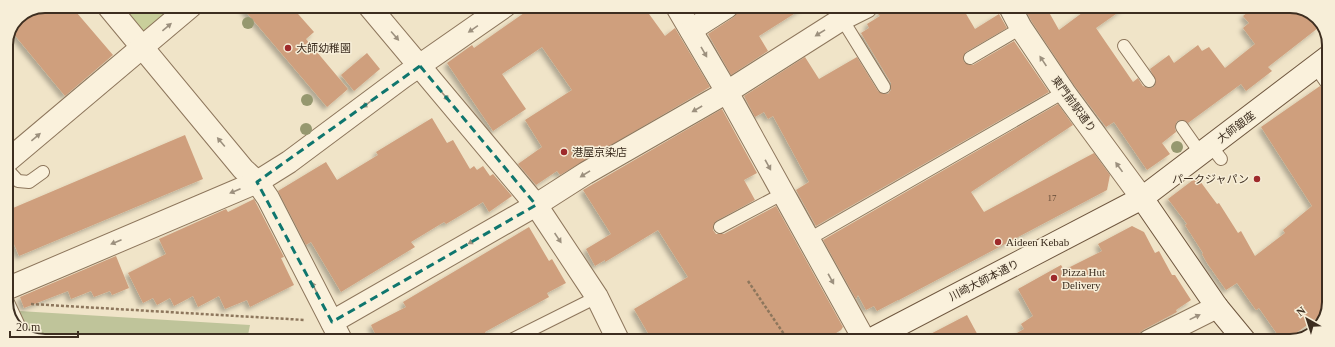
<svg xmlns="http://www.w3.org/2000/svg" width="1335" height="347" font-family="'Times New Roman','Noto Sans JP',serif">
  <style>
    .green { fill: #c9cf9b }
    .cemetery { fill: #bfc49a }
    .building { fill: #cf9f7d; filter: url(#shadow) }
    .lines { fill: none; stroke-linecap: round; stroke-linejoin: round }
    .lane-casing { stroke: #8d765c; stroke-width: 14 }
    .street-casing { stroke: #8d765c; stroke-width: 24 }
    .secondary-casing { stroke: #6f573f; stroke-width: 24 }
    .path { stroke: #8d765c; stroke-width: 2.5; stroke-dasharray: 3 2; stroke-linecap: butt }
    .lane { stroke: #faf1dc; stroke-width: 12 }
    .street { stroke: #faf1dc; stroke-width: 22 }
    .secondary { stroke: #faf1dc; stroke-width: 22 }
    .tree { fill: #96986f }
    .oneway { fill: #9c907e }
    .marked { fill: none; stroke: #0f766e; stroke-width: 3; stroke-dasharray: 8 5; stroke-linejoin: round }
    .poi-dot { fill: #9e2a2b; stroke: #f7eed8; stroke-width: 1.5 }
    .labels { text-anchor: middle; stroke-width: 3; stroke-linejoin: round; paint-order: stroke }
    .number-label { font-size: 9px; fill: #624a37 }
    .poi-label { font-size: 11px; fill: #3d2e20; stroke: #f7eed8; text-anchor: start }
    .street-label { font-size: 11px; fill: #3d2e20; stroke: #f7eed8 }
    .rim { fill: none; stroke: #3d2e20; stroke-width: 2 }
  </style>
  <defs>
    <filter id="shadow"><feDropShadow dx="-3.5" dy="3.5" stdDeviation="2" flood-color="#0004"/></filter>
  </defs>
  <rect width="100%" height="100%" fill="#f0e4c8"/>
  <polygon class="green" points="116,6 177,6 149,30 138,32"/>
  <polygon class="cemetery" points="19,311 250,325 247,340 35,340"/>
  <g class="building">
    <polygon points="45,6 71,6 113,55 65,96 12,32 25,21 19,17"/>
    <polygon points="241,6 291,6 314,32 306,39 348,89 327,107"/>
    <polygon points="534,6 644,7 665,36 675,28 710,87 560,175 557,171 536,185 518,164 542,147 525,120 572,90 542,47 502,74 526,109 493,131 447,63 472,45 474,48"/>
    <polygon points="739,7 805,7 759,36 768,51 731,75 708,34 734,17 738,12"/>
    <polygon points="889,7 962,7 975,29 999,14 1007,28 966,52 963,58 964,62 970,65 973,65 1014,41 1049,92 816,226 796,190 809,182 773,116 768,119 764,112 755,117 744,96 805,57 819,79 857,57 878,91 884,94 888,94 891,90 891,83 861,33 869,28 867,24 880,16 878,14"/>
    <polygon points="1024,7 1046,7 1059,30 1090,7 1126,7 1096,28 1133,82 1138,78 1143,86 1149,88 1154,87 1156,81 1150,69 1169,55 1174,63 1198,45 1202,51 1209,47 1225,68 1255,44 1243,28 1249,23 1243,16 1254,7 1300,7 1304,10 1318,28 1268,67 1272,71 1246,91 1241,84 1188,123 1182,120 1177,121 1175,127 1176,132 1162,143 1170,154 1147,170 1114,122 1106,127 1074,85 1032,22"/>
    <polygon points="367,53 380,69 354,91 341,75"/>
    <polygon points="1320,86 1323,89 1329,89 1328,310 1285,341 1282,341 1259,308 1256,310 1237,283 1226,290 1207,263 1202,254 1203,253 1185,225 1187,224 1168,199 1197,177 1217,204 1219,203 1238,233 1241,231 1255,256 1285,233 1283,230 1312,206 1261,127"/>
    <polygon points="1058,104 1073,125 971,192 984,212 1094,153 1110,175 1107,190 899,300 898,300 877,311 874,306 866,310 858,295 856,299 823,240"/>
    <polygon points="722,109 757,173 744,180 755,200 716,221 713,226 713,230 716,234 724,234 776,206 843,327 841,330 823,341 652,340 634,309 688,277 658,230 605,262 605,260 595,266 586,249 611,234 583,190"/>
    <polygon points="432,118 447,143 453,140 470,169 474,166 477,170 483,166 490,176 493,174 512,196 489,212 483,202 446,224 444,222 411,242 415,247 341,292 311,242 306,245 278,191 326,162 337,180 378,155 376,152"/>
    <polygon points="185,135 203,179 19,256 6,225 6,211"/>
    <polygon points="254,199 284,257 281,258 294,285 250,307 247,300 225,309 219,296 198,307 193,296 174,306 170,298 157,305 153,298 143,303 128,273 166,254 159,239 226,209 228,212"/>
    <polygon points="1132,226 1144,232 1155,253 1159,251 1172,275 1175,275 1191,300 1176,310 1177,312 1143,330 1138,334 1137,341 1003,341 1024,329 1021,324 1033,316 1018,289 1061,265 1064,270 1102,251 1098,244"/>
    <polygon points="529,227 549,261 552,259 566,283 547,293 549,297 485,332 489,340 378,340 371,325 406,307 403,302"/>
    <polygon points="116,256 129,288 112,295 110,291 94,297 91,291 71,299 68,291 24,308 20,297"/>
    <polygon points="967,315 981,341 917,341"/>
  </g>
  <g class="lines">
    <g class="lane-casing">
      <g id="lane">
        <polyline points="842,19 884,87"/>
        <polyline points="1124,46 1149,81"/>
        <polyline points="970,58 1021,28"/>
        <polyline points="1315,66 1326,82"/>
        <polyline points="1182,127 1201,154"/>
        <polyline points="1211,146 1221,159"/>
        <polyline points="6,168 18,181 29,182 43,172"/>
        <polyline points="720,227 784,193"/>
        <polyline points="809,239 1064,92"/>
        <polyline points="6,298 22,332"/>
        <polyline points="511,340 597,297"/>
      </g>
    </g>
    <g class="street-casing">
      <g id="street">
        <polyline points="108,6 243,169 257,182 268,198 341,340"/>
        <polyline points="369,6 536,205 597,297 618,340"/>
        <polyline points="677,7 727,92 865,341"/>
        <polyline points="1010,7 1021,28 1064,92 1142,198"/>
        <polyline points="691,30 727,7"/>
        <polyline points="6,162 191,6"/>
        <polyline points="6,289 257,182 289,162 403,77 505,6"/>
        <polyline points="332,322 536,205 586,173 727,92 842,19 866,7"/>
        <polyline points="1149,341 1217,307"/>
      </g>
    </g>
    <g class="secondary-casing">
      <g id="secondary">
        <polyline points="1142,198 1217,307 1245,341"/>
        <polyline points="868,341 1142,198 1329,56"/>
      </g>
    </g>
    <g class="path">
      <polyline points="748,281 788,340"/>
      <polyline points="31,304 305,320"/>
    </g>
    <use href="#lane" class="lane"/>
    <use href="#street" class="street"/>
    <use href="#secondary" class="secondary"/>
  </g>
  <g class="tree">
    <circle cx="248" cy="23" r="6"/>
    <circle cx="307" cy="100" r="6"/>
    <circle cx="306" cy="129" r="6"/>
    <circle cx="1177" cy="147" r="6"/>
  </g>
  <defs><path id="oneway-solid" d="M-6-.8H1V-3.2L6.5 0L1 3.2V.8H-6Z"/></defs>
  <g class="oneway">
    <use href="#oneway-solid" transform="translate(167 27) rotate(-40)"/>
    <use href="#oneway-solid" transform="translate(473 29) rotate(145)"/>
    <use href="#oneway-solid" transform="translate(820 33) rotate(148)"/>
    <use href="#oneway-solid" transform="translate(395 36) rotate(49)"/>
    <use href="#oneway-solid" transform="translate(704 52) rotate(60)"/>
    <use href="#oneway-solid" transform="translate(1043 61) rotate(-124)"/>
    <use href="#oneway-solid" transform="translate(445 96) rotate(50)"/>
    <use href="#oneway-solid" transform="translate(367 104) rotate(144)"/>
    <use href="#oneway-solid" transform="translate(697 109) rotate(150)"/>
    <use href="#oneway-solid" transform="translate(36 137) rotate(-40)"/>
    <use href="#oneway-solid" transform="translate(221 142) rotate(-130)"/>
    <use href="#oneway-solid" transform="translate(768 165) rotate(61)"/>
    <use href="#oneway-solid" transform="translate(1119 167) rotate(-126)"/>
    <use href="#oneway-solid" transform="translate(585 174) rotate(148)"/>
    <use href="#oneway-solid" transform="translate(235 191) rotate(157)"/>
    <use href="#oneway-solid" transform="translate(558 238) rotate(56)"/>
    <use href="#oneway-solid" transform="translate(473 241) rotate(150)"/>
    <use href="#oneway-solid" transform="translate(116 242) rotate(157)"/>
    <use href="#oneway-solid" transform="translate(831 279) rotate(61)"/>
    <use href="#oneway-solid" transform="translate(314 287) rotate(-117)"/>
    <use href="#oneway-solid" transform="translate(1195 317) rotate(-26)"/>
  </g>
  <path class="marked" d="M420,66L536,205L332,322L257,182Z"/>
  <g class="poi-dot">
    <circle cx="288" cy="48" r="4"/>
    <circle cx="564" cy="152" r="4"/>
    <circle cx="1257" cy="179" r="4"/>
    <circle cx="998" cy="242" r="4"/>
    <circle cx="1054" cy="278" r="4"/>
  </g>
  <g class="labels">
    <g class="number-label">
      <text x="1052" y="201">17</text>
    </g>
    <g class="poi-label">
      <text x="296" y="52">大師幼稚園</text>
      <text x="572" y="156">港屋京染店</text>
      <text x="1249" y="183" text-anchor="end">パークジャパン</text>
      <text x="1006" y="246">Aideen Kebab</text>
      <text x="1062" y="276">Pizza Hut<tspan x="1062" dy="13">Delivery</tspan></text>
    </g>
    <g class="street-label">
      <text transform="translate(1074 104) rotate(54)" y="4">東門前駅通り</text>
      <text transform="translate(1236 127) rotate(-37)" y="4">大師銀座</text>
      <text transform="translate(984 280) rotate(-27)" y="4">川崎大師本通り</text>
    </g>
  </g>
  <path d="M0 0H1335V347H0ZM45 13H1290A32 32 0 0 1 1322 45V302A32 32 0 0 1 1290 334H45A32 32 0 0 1 13 302V45A32 32 0 0 1 45 13Z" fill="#f7eed8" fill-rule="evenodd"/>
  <path class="rim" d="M45 13H1290A32 32 0 0 1 1322 45V302A32 32 0 0 1 1290 334H45A32 32 0 0 1 13 302V45A32 32 0 0 1 45 13Z"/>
  <g transform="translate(1307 319) rotate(321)" stroke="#f7eed8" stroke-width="3" paint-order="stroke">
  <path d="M0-3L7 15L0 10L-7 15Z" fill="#3d2e20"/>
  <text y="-6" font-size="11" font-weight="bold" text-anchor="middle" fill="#3d2e20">N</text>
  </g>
  <path d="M10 331v6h68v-6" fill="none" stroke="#3d2e20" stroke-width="2"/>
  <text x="16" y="331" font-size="12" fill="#3d2e20" stroke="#f7eed8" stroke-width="3" paint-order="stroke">20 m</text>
</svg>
